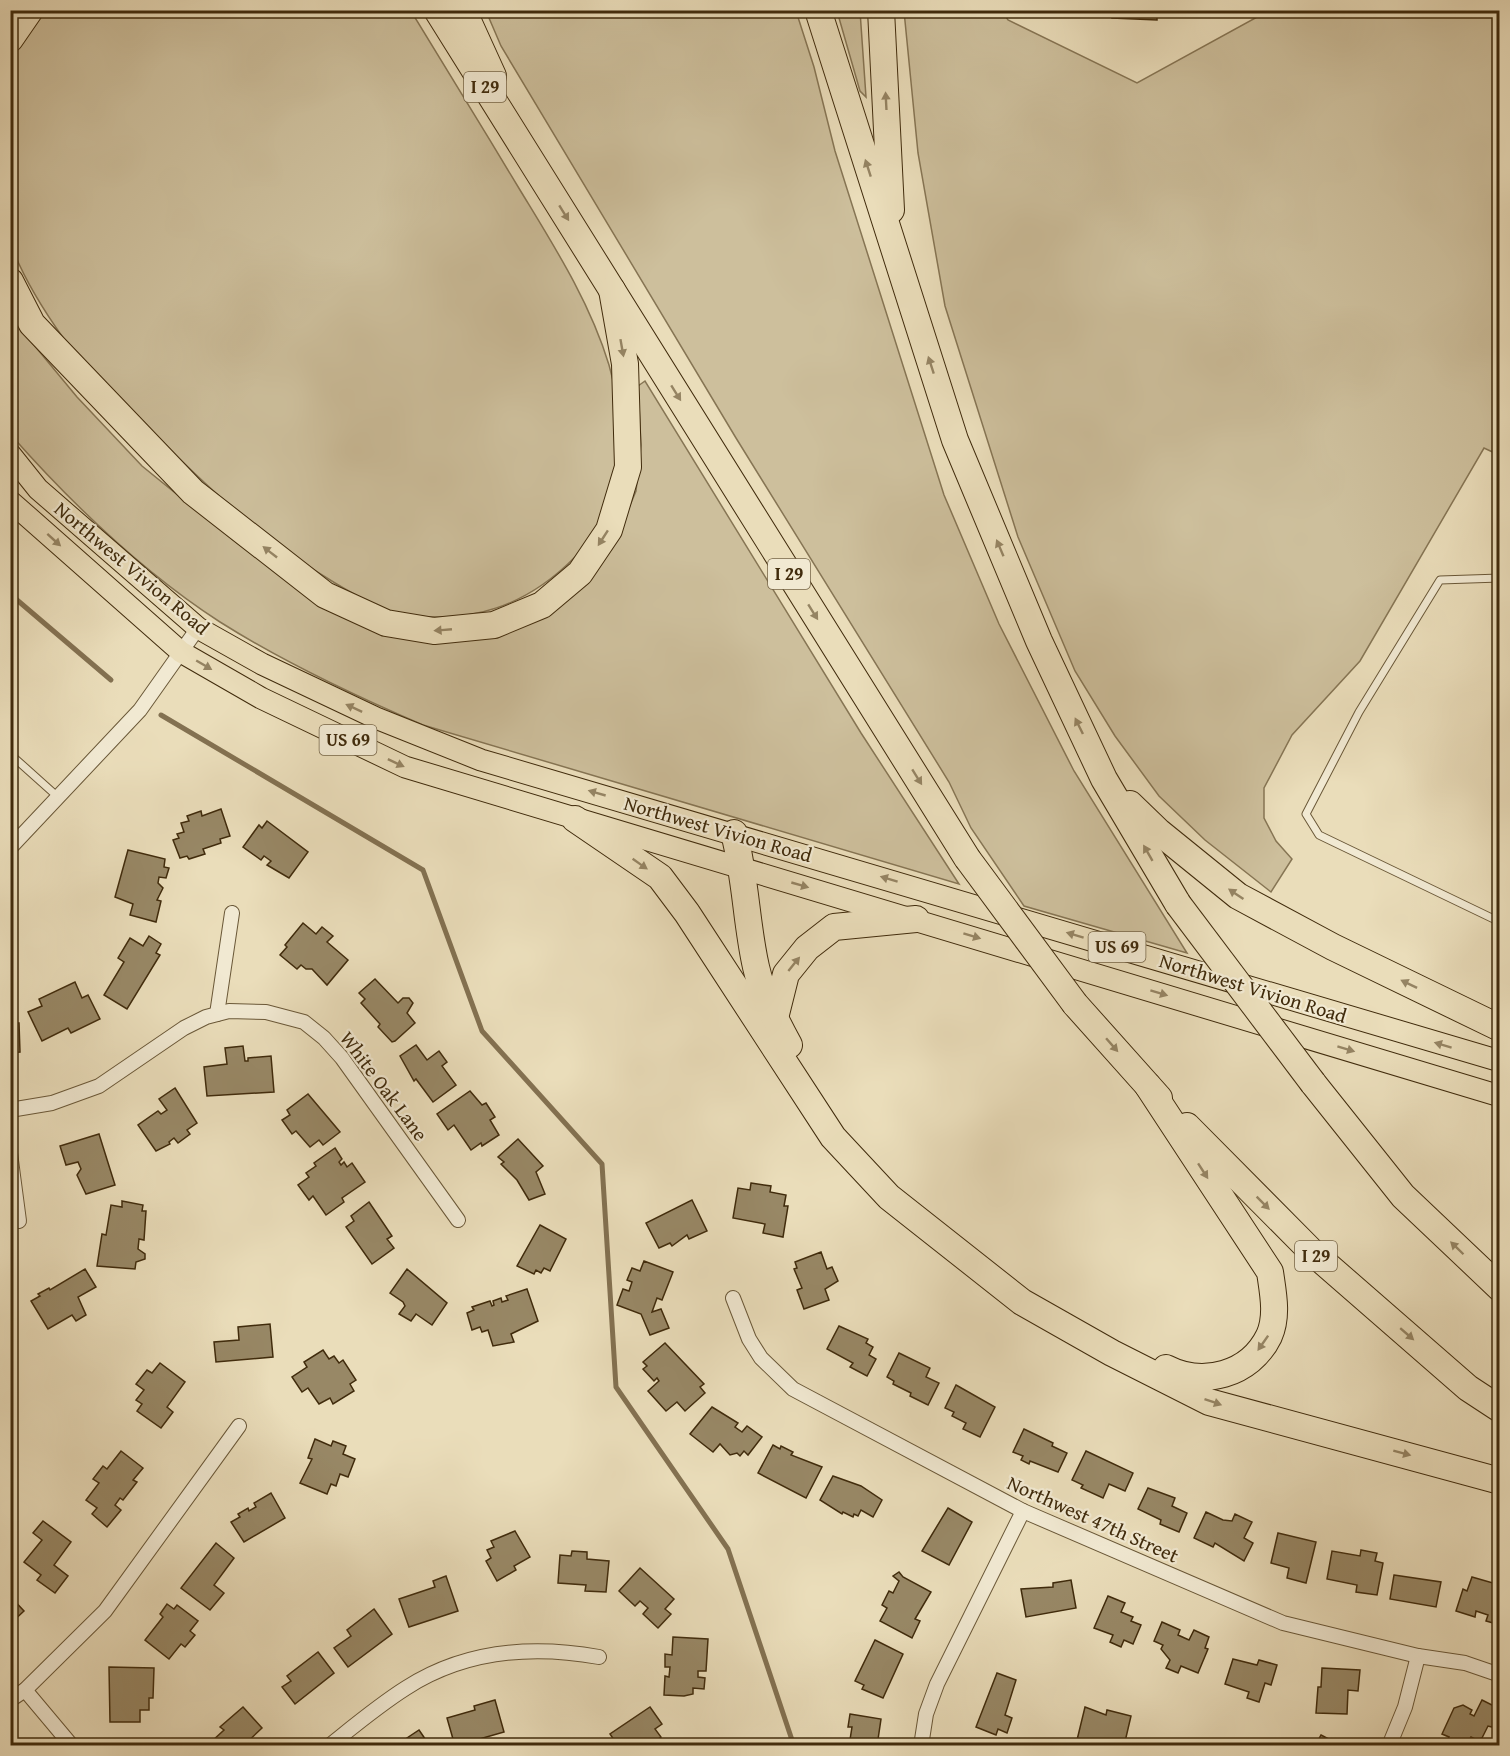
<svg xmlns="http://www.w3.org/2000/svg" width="1510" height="1756" font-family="'Gentium Book Plus',serif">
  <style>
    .green { fill: #cdbf9c; stroke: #867554; stroke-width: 1.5 }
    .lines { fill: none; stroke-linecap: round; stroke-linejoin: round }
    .stream { stroke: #837151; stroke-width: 5 }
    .building { fill: #988866; stroke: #402b0c; stroke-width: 1.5 }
    .lane-casing { stroke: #6a5838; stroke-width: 9 }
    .street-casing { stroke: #6a5838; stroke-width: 16 }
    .primary-casing { stroke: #402b0c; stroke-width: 23 }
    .highway-casing { stroke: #402b0c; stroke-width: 28 }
    .lane { stroke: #f1e9d2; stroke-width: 7 }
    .street { stroke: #f1e9d2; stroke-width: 14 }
    .primary { stroke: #eaddba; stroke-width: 21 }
    .highway { stroke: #eaddba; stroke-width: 26 }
    .highway-bridge-casing { stroke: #402b0c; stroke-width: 28; stroke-linecap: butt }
    .highway-bridge { stroke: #eaddba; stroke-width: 26 }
    .oneway { fill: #958463 }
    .labels { text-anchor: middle; stroke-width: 4.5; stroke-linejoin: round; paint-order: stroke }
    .shield { fill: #f1e9d2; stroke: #756447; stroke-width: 1.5 }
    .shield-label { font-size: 18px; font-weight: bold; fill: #402b0c }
    .street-label { font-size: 20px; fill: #402b0c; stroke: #f1e9d2 }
  </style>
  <rect width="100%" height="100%" fill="#eaddba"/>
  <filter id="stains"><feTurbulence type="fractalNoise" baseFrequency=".00333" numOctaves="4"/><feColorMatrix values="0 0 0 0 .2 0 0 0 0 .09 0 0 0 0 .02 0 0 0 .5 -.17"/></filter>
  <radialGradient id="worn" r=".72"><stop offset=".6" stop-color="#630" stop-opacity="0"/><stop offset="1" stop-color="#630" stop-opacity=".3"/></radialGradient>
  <g class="green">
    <path d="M42,11H411C447,70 484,130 520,190C554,246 590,302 609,365C627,426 621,510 575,557C527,606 471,625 403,614C380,610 355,595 335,583C252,533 181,463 115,393C99,376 79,358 64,339C44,311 23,277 11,245V61L27,29Z"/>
    <polygon points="486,11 796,11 814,67 835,151 944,495 999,624 1074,771 1187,953 1024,906 971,828 949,782 736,438 501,46"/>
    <polygon points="837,11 860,11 866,97 860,91"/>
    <polygon points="904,11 1002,11 1008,20 1137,83 1268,11 1499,11 1499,455 1484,448 1360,661 1292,735 1264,788 1264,818 1276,841 1292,859 1271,892 1205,840 1159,796 1115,736 1075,671 1018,537 945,306 918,153"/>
    <path d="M10,316L77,397L142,466L237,543L341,615L408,639L580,588L612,548L636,491L641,445L638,386L645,381L861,733L959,884L423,725C353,695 285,663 220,622C141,571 73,505 11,435Z"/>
  </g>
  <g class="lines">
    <g class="stream">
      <polyline points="10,594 111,680"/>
      <polyline points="161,715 423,870 482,1031 602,1164 616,1387 728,1549 794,1746"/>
    </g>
  </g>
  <g class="building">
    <polygon points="1113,10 1157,10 1157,20 1112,18"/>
    <polygon points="221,809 230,836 220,839 221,843 203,849 205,854 189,859 187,856 180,858 173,840 179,838 177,834 184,832 181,823 189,821 187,816 201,811 202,816"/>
    <polygon points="267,821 308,852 289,878 267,865 271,861 264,856 261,860 243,847 259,825 262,828"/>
    <polygon points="128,850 165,859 164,867 169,868 166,878 159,877 158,883 163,888 157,900 161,901 156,922 130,915 133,904 115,897"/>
    <polygon points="303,923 316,934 322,927 333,936 327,942 348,960 327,985 312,969 306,969 301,965 297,969 280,955 287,947 285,945"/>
    <polygon points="149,936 161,944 156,953 160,955 127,1009 104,995 124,962 118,958 130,938 143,946"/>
    <polygon points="375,979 398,1003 403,998 409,998 413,1003 407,1013 415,1023 395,1041 392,1042 378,1027 380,1024 361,1003 365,999 359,993"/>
    <polygon points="75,982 82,998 88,995 100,1019 71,1033 68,1028 42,1041 28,1012 42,1006 39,999"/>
    <polygon points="10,1001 13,1023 19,1023 20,1052 10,1053"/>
    <polygon points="416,1045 427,1060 439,1051 447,1062 442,1066 456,1085 433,1102 416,1079 414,1081 400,1056"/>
    <polygon points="243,1046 245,1061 248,1061 248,1058 271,1056 274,1092 207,1096 204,1067 227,1064 225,1048"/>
    <polygon points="175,1088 197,1123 187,1130 190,1134 178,1143 174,1138 169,1142 170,1144 156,1151 138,1125 158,1111 161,1114 167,1110 159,1099"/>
    <polygon points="470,1091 482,1105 486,1103 495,1117 490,1120 499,1135 482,1146 481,1143 471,1150 454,1125 448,1130 437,1114"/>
    <polygon points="308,1094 340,1132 323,1145 319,1140 310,1147 296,1131 292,1134 282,1120 290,1115 287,1110"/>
    <polygon points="99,1134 115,1185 86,1194 77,1175 81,1169 78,1162 66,1165 60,1146"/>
    <polygon points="518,1139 543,1166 536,1172 545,1194 529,1200 517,1180 501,1164 504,1162 498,1157"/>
    <polygon points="335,1148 342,1159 339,1162 341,1165 344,1162 347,1167 352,1163 365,1182 342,1198 344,1202 326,1215 313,1196 309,1200 298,1185 309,1177 306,1173 316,1166 314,1163"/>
    <polygon points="751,1183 771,1186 770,1192 786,1195 784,1206 788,1206 783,1237 763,1233 765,1224 733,1218 738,1188 750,1190"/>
    <polygon points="692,1200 707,1231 689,1239 687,1235 672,1246 670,1243 659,1248 646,1223"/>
    <polygon points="122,1201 143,1205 142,1211 146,1211 144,1240 139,1239 138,1249 145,1254 145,1259 136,1262 135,1269 97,1266 102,1234 106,1235 111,1205 122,1207"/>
    <polygon points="369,1202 392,1236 387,1239 394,1248 372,1264 346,1227 354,1221 351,1216"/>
    <polygon points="540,1225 566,1239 550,1271 544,1268 541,1273 536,1270 534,1274 517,1266"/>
    <polygon points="821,1252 827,1269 832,1267 838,1281 825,1289 829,1300 804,1309 797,1290 802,1288 794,1269 797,1268 795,1262"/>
    <polygon points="644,1261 673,1272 662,1300 657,1298 652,1312 661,1309 669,1328 650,1335 641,1314 617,1305 623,1289 629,1291 632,1282 627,1280 632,1268 640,1271"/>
    <polygon points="85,1269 96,1287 78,1297 86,1315 76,1321 72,1315 48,1329 31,1301 40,1296 38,1294 49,1288 50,1290"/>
    <polygon points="407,1269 447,1303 432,1325 416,1314 411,1321 399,1314 405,1306 403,1302 390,1293"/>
    <polygon points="527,1289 538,1321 511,1334 514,1342 493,1346 488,1330 482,1332 480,1327 472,1330 467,1313 474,1310 472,1307 490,1301 492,1306 494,1305 493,1301 501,1298 502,1302 508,1300 506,1296"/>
    <polygon points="270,1324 273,1357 216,1362 214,1342 239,1340 238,1327"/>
    <polygon points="839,1326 868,1339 866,1343 873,1347 869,1355 876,1359 867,1376 850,1367 853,1363 827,1349"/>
    <polygon points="665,1343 704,1384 700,1387 705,1393 685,1411 677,1402 666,1411 648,1391 659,1381 657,1378 654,1381 643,1369 647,1366 643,1362"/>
    <polygon points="323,1350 329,1359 334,1356 339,1363 343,1360 356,1380 350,1384 354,1391 333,1404 330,1398 319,1404 308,1388 302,1392 292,1377 307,1367 304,1362"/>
    <polygon points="899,1353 930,1368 926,1377 939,1383 928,1405 910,1396 911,1393 893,1384 894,1381 887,1377"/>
    <polygon points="160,1363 185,1382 167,1407 173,1412 161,1428 137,1411 142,1404 136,1400 144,1390 136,1384 147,1370 152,1373"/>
    <polygon points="956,1385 995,1407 980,1437 963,1429 966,1423 952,1416 954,1412 945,1408"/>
    <polygon points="712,1407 738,1423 735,1427 742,1432 747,1426 762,1437 748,1455 744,1451 740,1456 737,1453 730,1455 720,1444 713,1452 690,1434"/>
    <polygon points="1024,1429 1053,1443 1052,1446 1067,1453 1058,1472 1030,1461 1029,1464 1021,1460 1023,1456 1013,1452"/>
    <polygon points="315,1439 331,1446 333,1441 346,1446 343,1454 355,1459 348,1477 340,1474 336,1486 331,1484 327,1494 300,1483 312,1459 308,1458"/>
    <polygon points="773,1445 780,1449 781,1446 793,1452 791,1455 822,1467 806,1498 758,1473"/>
    <polygon points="121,1451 143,1468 133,1480 137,1482 123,1500 120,1498 115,1505 121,1510 107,1527 92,1514 97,1508 86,1500 99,1483 93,1479 103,1466 107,1469"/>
    <polygon points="1086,1451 1133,1473 1125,1491 1109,1484 1103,1498 1081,1488 1083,1485 1072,1480"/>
    <polygon points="833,1476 861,1486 882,1500 873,1517 861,1510 858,1516 854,1514 853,1517 843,1512 842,1514 820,1500"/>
    <polygon points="1148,1488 1175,1498 1172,1506 1187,1513 1179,1532 1160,1524 1161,1520 1138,1509"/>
    <polygon points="271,1493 285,1518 244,1542 231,1522 240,1517 238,1514 248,1508 249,1511 256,1507 254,1503"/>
    <polygon points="948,1508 972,1522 949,1565 922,1551"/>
    <polygon points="1206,1512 1223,1520 1232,1521 1235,1514 1252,1522 1244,1538 1253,1543 1244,1561 1215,1543 1213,1547 1194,1538"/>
    <polygon points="43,1521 71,1542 54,1565 68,1576 55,1593 37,1580 41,1575 24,1562 42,1540 33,1533"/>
    <polygon points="515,1531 530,1557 514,1566 516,1570 497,1581 486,1561 491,1558 487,1550 494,1547 491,1541"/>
    <polygon points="1278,1533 1316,1542 1306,1583 1287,1578 1289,1568 1271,1563"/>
    <polygon points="216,1543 234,1558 214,1585 224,1593 210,1610 181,1588"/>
    <polygon points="1361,1550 1377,1553 1375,1561 1383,1563 1377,1595 1356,1592 1357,1585 1327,1579 1332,1551 1360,1556"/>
    <polygon points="572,1551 587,1552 587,1559 609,1561 606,1592 585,1591 586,1585 558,1583 560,1555 571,1556"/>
    <polygon points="640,1568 674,1599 665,1609 671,1614 658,1628 643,1614 648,1608 640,1601 635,1606 619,1591"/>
    <polygon points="899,1572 903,1577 931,1592 915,1619 920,1621 912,1638 880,1621 887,1608 882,1605 889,1591 893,1593 899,1581 893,1576"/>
    <polygon points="1394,1575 1441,1582 1436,1607 1390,1599"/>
    <polygon points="446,1576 458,1611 409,1627 399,1599 435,1587 433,1581"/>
    <polygon points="1472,1577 1500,1585 1500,1625 1486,1621 1488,1615 1476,1611 1475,1617 1456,1611 1463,1589 1467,1591"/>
    <polygon points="1071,1580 1076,1608 1026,1617 1021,1589 1053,1587 1053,1583"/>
    <polygon points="10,1596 24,1611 10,1624"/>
    <polygon points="1108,1596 1125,1603 1121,1612 1133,1617 1131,1621 1141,1625 1133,1644 1124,1640 1121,1647 1110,1642 1113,1635 1094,1628"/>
    <polygon points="167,1604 174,1609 177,1605 198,1621 190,1631 195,1635 185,1647 181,1644 169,1659 145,1640 163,1617 160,1614"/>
    <polygon points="374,1609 392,1634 348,1667 334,1648 351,1636 347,1630"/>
    <polygon points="1162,1622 1180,1630 1178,1635 1189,1640 1194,1630 1209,1637 1205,1648 1208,1649 1198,1673 1181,1666 1178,1673 1166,1668 1170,1660 1161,1649 1163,1645 1154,1641"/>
    <polygon points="673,1637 708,1639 706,1671 698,1671 698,1677 705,1678 704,1689 693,1688 693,1694 684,1696 664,1695 665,1676 669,1677 670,1667 665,1667 665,1654 672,1655"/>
    <polygon points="875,1640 903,1654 883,1698 862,1689 864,1685 855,1681"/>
    <polygon points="318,1652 334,1673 295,1704 282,1687 291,1681 287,1676"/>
    <polygon points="1233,1659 1257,1665 1259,1660 1277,1665 1271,1685 1265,1683 1259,1702 1247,1698 1249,1692 1225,1684"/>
    <polygon points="109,1667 154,1668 153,1698 149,1698 149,1710 140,1710 140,1722 110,1722"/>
    <polygon points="1322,1668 1360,1670 1358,1691 1348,1690 1347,1714 1316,1713 1318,1687 1321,1687"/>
    <polygon points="997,1673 1016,1680 1005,1715 1012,1718 1007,1733 998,1729 996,1735 976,1727"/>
    <polygon points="495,1700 504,1732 455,1746 447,1718 475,1710 474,1706"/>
    <polygon points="1482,1700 1500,1709 1492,1727 1488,1726 1482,1738 1477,1740 1471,1737 1467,1744 1470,1746 1450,1746 1447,1741 1449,1737 1442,1734 1454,1708 1463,1705 1472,1710 1470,1714 1474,1716"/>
    <polygon points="243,1707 262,1728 243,1746 215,1746 211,1742 224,1730 220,1727"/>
    <polygon points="650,1707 662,1724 655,1729 661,1737 649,1746 618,1746 610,1734"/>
    <polygon points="1085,1707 1106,1715 1107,1710 1131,1716 1124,1746 1087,1746 1087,1743 1077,1740"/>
    <polygon points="850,1714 881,1719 877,1746 849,1746 852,1727 848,1727"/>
    <polygon points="419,1730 430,1746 399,1746 398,1744"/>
    <polygon points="1321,1735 1340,1745 1340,1746 1303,1746 1306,1740 1316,1744"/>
  </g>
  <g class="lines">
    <g class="lane-casing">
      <g id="lane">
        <polyline points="1500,578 1440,580 1359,712 1306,814 1319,835 1500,922"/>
        <polyline points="10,754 58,797"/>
      </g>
    </g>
    <g class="street-casing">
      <g id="street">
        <polyline points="10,848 140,710 198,628"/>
        <polyline points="217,1014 232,913"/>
        <polyline points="10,1110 52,1103 99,1086 184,1028 206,1017 229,1011 266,1012 304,1022 324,1038 342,1058 458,1220"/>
        <polyline points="10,1153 19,1221"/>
        <polyline points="733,1298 749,1339 761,1358 793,1389 1023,1511 1283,1623 1418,1656 1465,1663 1500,1675"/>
        <polyline points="25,1690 72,1746"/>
        <polyline points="10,1700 25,1690 105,1611 239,1426"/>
        <path d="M329,1746C354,1726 379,1705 406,1688C465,1650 532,1645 599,1657"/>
        <polyline points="921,1746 926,1714 937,1684 1023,1511"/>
        <polyline points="1389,1746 1405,1707 1418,1656"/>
      </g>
    </g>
    <g class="primary-casing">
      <g id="primary">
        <polyline points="10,454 38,489 198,628 262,664 376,718 481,760 1500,1061"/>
        <polyline points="10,501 181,652 261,698 405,767 1500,1096"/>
      </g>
    </g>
    <g class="highway-casing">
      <g id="highway">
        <polyline points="437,10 967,858"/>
        <polyline points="463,10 493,76"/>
        <polyline points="818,10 955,440 1039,641 1104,779 1178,904"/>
        <polyline points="881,10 891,210"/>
        <polyline points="10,39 30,10"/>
        <polyline points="10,281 32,324 193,492 325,595 386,623 434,631 494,625 542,605 580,573 609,530 628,467 625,364 612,290"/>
        <polyline points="1130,804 1159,832 1238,896 1333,947 1500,1028"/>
        <polyline points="575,819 660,877 687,913 833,1137 889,1197 1022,1302 1112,1353 1209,1402 1500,1481"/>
        <path d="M734,833C746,879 746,923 756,967C762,994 776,1021 789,1045"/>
        <polyline points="1075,1004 1159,1098"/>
        <polyline points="775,1018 786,974 807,948 834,927 916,919"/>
        <polyline points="1313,1083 1403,1196 1500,1288"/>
        <path d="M1148,1086L1270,1272C1273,1293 1278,1316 1269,1336C1250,1375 1203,1387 1166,1368"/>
        <polyline points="1187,1126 1312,1252 1468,1388 1500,1409"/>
      </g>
    </g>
    <use href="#lane" class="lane"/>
    <use href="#street" class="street"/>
    <use href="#primary" class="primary"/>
    <use href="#highway" class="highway"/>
    <g class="highway-bridge-casing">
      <g id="highway-bridge">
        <polyline points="967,858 1075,1004"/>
        <polyline points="1178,904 1313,1083"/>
      </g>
    </g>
    <use href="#highway-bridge" class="highway-bridge"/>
  </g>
  <defs><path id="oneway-solid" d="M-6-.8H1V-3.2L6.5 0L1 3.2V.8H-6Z" transform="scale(1.5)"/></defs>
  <g class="oneway">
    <use href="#oneway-solid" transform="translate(886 101) rotate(-93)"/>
    <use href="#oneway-solid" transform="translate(868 168) rotate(-108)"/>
    <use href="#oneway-solid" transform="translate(564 213) rotate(58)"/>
    <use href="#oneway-solid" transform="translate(622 348) rotate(80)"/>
    <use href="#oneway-solid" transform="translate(931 365) rotate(-108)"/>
    <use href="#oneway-solid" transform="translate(676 393) rotate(58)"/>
    <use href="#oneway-solid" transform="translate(603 538) rotate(123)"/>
    <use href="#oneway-solid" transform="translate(54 540) rotate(42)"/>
    <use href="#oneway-solid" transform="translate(1000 548) rotate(-113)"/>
    <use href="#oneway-solid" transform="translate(270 552) rotate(-142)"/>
    <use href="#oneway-solid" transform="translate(813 612) rotate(58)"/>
    <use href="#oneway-solid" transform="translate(443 630) rotate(175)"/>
    <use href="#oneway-solid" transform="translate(204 665) rotate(30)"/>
    <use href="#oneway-solid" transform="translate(354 708) rotate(-155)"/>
    <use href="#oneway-solid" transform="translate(1079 726) rotate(-116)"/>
    <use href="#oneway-solid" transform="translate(396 763) rotate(25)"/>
    <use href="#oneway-solid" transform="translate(917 777) rotate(58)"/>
    <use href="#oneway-solid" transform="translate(597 793) rotate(-164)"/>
    <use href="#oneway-solid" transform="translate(1148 853) rotate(-120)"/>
    <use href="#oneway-solid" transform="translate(640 864) rotate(35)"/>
    <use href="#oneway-solid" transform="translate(889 879) rotate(-163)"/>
    <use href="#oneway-solid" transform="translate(800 885) rotate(16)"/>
    <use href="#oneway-solid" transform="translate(1236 894) rotate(-146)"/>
    <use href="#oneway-solid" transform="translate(1075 935) rotate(-163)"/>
    <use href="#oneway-solid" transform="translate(972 936) rotate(17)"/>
    <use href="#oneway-solid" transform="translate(794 964) rotate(-51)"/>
    <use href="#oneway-solid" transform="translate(1409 984) rotate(-154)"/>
    <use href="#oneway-solid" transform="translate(1159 993) rotate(17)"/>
    <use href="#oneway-solid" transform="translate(1112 1045) rotate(49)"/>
    <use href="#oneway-solid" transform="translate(1443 1045) rotate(-163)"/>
    <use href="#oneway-solid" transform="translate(1346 1049) rotate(17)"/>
    <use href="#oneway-solid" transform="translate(1203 1171) rotate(57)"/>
    <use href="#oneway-solid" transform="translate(1263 1203) rotate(45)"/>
    <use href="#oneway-solid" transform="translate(1457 1248) rotate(-136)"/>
    <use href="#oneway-solid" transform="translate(1407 1334) rotate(41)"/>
    <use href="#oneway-solid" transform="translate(1263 1343) rotate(125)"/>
    <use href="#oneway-solid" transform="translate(1213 1402) rotate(19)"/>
    <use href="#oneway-solid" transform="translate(1402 1453) rotate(15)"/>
  </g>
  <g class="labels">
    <g class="shield">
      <rect x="464" y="72" width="42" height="30" rx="4.5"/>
      <rect x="768" y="559" width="42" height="30" rx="4.5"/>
      <rect x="319.5" y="725" width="57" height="30" rx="4.5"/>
      <rect x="1088.5" y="932" width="57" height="30" rx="4.5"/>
      <rect x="1295" y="1241" width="42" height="30" rx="4.5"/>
    </g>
    <g class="shield-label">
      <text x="485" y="93">I 29</text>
      <text x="789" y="580">I 29</text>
      <text x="348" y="746">US 69</text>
      <text x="1117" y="953">US 69</text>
      <text x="1316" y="1262">I 29</text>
    </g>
    <g class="street-label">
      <text transform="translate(132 568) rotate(40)" y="7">Northwest Vivion Road</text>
      <text transform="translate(718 829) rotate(16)" y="7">Northwest Vivion Road</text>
      <text transform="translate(1253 988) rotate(17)" y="7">Northwest Vivion Road</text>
      <text transform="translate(384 1086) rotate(53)" y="7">White Oak Lane</text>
      <text transform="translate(1093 1519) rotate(24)" y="7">Northwest 47th Street</text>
    </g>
  </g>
  <rect width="1510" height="1756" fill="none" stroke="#eaddba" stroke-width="36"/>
  <rect x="12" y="12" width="1486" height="1732" fill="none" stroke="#402b0c" stroke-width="3"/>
  <rect x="18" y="18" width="1474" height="1720" fill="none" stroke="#402b0c" stroke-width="1.5"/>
  <rect width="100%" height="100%" filter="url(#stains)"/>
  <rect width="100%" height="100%" fill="url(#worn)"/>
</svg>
